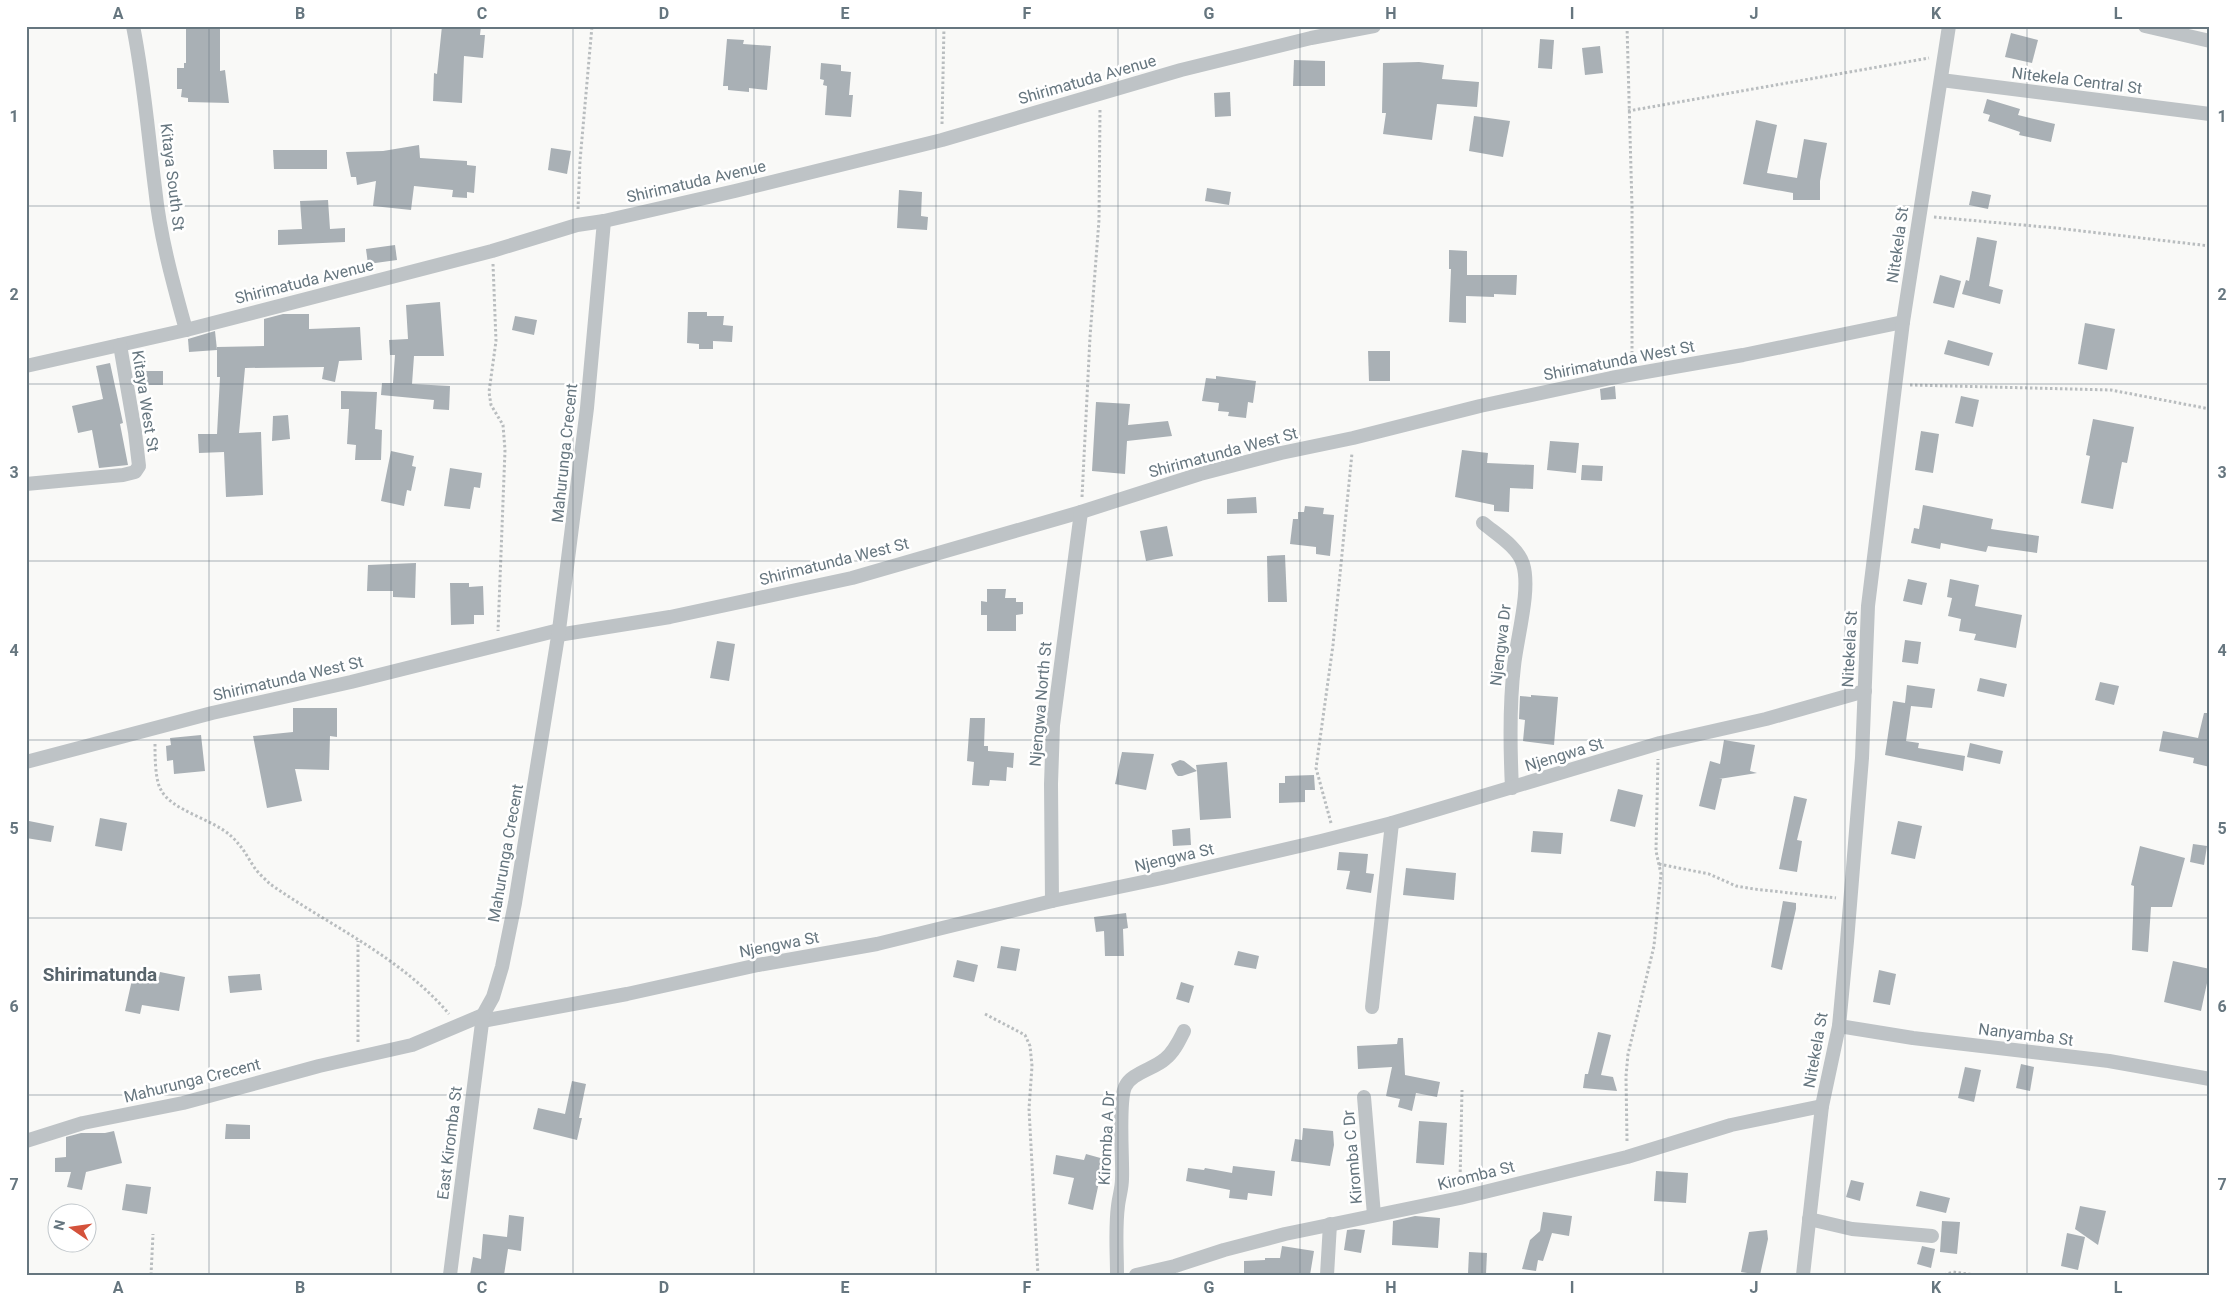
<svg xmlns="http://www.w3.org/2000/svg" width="2236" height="1301" font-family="Roboto,sans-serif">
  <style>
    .building { fill: #a9b0b5 }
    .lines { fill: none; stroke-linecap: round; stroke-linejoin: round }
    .path { stroke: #b9bdbf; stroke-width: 3; stroke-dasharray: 2.5 2.5; stroke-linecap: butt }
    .minor { stroke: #bec3c6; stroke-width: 14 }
    .grid { fill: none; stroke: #66767f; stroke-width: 1; stroke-opacity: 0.55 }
    .labels { text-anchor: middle; stroke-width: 5; stroke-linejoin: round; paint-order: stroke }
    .street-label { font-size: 16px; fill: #66767f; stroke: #fff }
    .quarter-label { font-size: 19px; font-weight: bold; fill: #58646b; stroke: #fff }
    .neatline { fill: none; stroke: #66767f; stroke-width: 2 }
    .grid-label { font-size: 16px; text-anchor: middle; font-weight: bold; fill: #66767f }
  </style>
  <rect width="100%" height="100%" fill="#f9f9f7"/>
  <g class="building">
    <polygon points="186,26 220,26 220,71 225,70 229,103 188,102 188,98 181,97 182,89 177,89 177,68 184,68 184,63 186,63"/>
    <polygon points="442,26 481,26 480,35 485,35 483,58 464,56 462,103 433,101 434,73 437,74"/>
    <polygon points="2011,33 2038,40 2032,63 2005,57"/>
    <polygon points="727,39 744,40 743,44 771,46 767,90 749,88 749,92 728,90 728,86 723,86"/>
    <polygon points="1540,39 1554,40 1552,69 1538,68"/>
    <polygon points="1600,46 1603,73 1585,75 1582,48"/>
    <polygon points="1294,60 1325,61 1325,86 1293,86"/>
    <polygon points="1419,62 1444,65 1442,79 1479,82 1477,107 1437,104 1432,140 1383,134 1386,113 1382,113 1383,63"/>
    <polygon points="821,63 841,65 841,71 851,72 849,95 853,95 851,117 825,115 827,86 823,85 824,80 820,79"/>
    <polygon points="1230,92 1231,116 1215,117 1214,93"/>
    <polygon points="1987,99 2020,109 2018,115 2055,124 2051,142 2019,135 2020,132 1988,121 1990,115 1983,113"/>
    <polygon points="1474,116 1510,121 1503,157 1469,151"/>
    <polygon points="1756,120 1777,125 1767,173 1797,178 1804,139 1827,143 1820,181 1820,200 1793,200 1793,193 1743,184"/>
    <polygon points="419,145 420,158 467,161 467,165 476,166 474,193 467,192 467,198 452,197 453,190 414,186 411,210 373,206 376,181 357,185 356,177 351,177 346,152 383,151"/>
    <polygon points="551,148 571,151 567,174 548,170"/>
    <polygon points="273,150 327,150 327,169 274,169"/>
    <polygon points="1207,188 1231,192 1229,205 1205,201"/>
    <polygon points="899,190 922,192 921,216 928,217 927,230 897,228"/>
    <polygon points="1972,191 1991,195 1988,209 1969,205"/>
    <polygon points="328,200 330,229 345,228 345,242 278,245 278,230 302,229 300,201"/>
    <polygon points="1977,237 1997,241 1989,286 2003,290 2000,304 1962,294 1966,280 1969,281"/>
    <polygon points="395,245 397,260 368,264 366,249"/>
    <polygon points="1449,250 1467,251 1467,275 1517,275 1516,295 1494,294 1494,297 1466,296 1466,323 1449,322 1451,269 1449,269"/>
    <polygon points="1940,275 1961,281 1954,308 1933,303"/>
    <polygon points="440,302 444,356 414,356 412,384 450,386 449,410 433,409 434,400 381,395 382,383 393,383 395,355 390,355 389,340 408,339 406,305"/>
    <polygon points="688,312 707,312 707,316 724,316 723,325 733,326 732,342 713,341 713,349 699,349 699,344 687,343"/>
    <polygon points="283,314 309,314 309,329 360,327 362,360 339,361 335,382 322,379 324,367 245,368 239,433 261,432 263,495 226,497 224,452 199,453 198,434 217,434 220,377 217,377 217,347 264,346 264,319"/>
    <polygon points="515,316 537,320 534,335 512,330"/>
    <polygon points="2085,323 2115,329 2107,370 2078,364"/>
    <polygon points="215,331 217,350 189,352 188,339"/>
    <polygon points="1948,340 1993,353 1989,366 1944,354"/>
    <polygon points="1368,351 1390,351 1390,381 1369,381"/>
    <polygon points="110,363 123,423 120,424 128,465 99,468 92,430 78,433 72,406 103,399 96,366"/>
    <rect x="142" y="371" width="21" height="14"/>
    <polygon points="1216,376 1256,381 1253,403 1248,402 1246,418 1228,416 1229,412 1218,411 1219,403 1202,401 1206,378 1216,379"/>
    <polygon points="1615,386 1616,399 1601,400 1600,389"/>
    <polygon points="341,391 377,392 375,429 382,430 381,460 355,460 356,445 347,444 349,409 341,409"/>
    <polygon points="1961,396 1979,400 1973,427 1955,423"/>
    <polygon points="1096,402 1130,404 1128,425 1168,421 1172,436 1127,441 1125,474 1092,471"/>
    <polygon points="288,415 290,439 272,441 273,416"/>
    <polygon points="2093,419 2134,427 2127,463 2122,462 2113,509 2081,503 2090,456 2086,455"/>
    <polygon points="1921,431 1939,434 1933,473 1915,470"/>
    <polygon points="1550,441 1579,443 1576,473 1547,470"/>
    <polygon points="1462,450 1488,453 1487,463 1534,465 1533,489 1510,488 1509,512 1494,511 1494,505 1455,497"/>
    <polygon points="391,451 414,456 412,466 416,467 411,491 407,490 404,506 381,501"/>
    <polygon points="1582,465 1603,466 1602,481 1581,480"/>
    <polygon points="450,468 482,473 480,488 474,487 470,509 444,506"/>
    <polygon points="1256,497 1257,513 1227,514 1227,499"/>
    <polygon points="1923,505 1993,519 1991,529 2039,536 2037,553 1988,546 1986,552 1941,543 1940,549 1911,543 1914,528 1919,529"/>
    <polygon points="1305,506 1324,508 1323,514 1334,515 1330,556 1316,554 1316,547 1290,544 1293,519 1298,519 1298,512 1304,512"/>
    <polygon points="1167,526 1173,556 1146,561 1140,531"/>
    <polygon points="1285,555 1287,602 1268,602 1267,556"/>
    <polygon points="416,563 415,598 393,597 393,591 367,591 368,565"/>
    <polygon points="1908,579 1927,583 1922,605 1903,601"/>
    <polygon points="1950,579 1979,585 1975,606 2022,615 2016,648 1974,640 1976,634 1959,631 1961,619 1948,616 1952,598 1947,597"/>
    <polygon points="450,583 469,583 469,587 483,586 484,615 474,615 474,624 451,625"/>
    <polygon points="987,589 1006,589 1005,598 1016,598 1016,602 1023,602 1023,614 1016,615 1016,631 987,631 987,615 981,615 981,601 987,602"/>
    <polygon points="1905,640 1921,642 1918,664 1902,662"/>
    <polygon points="717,641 735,644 729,681 710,678"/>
    <polygon points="1980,678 2007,684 2004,697 1977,691"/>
    <polygon points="2100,682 2119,686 2114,705 2095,700"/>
    <polygon points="1907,685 1935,689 1932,708 1911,706 1906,741 1919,743 1918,748 1965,756 1963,771 1885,755 1893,701 1905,703"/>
    <polygon points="1531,695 1558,697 1554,745 1523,741 1525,720 1519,719 1520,696 1531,697"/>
    <polygon points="293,708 337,708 337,737 330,736 329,770 295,769 302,801 267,808 253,736 293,732"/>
    <polygon points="2204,713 2210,713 2210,767 2193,763 2194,758 2159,751 2163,731 2198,738"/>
    <polygon points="970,718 985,718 984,746 988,746 988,751 1014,753 1013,768 1007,767 1006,781 990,780 989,786 972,785 974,762 967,761"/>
    <polygon points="201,735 205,771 174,774 173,760 167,761 166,746 171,745 170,738"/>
    <polygon points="1724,740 1755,745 1750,771 1757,773 1719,779 1722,779 1715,810 1699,806 1710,761 1720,764"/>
    <polygon points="1970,743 2003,751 2000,764 1967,757"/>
    <polygon points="1122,752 1154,754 1146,790 1115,784"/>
    <polygon points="1180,760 1184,761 1197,771 1196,765 1227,762 1231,818 1200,820 1197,771 1182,776 1178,776 1175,773 1171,764"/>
    <polygon points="1314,775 1315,790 1305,790 1305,802 1279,803 1279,783 1285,783 1285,776"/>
    <polygon points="1618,789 1643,795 1635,827 1610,821"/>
    <polygon points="1794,796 1807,799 1797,840 1802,841 1797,872 1779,869"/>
    <polygon points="100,818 127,823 122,851 95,846"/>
    <polygon points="29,821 54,826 51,842 26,838"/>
    <polygon points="1898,821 1922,826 1915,859 1891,854"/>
    <polygon points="1190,828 1191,845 1173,846 1172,830"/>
    <polygon points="1533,831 1563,833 1561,854 1531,852"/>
    <polygon points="2193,844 2207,846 2204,865 2190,862"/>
    <polygon points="2140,846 2185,858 2172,907 2151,907 2148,952 2132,950 2134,886 2131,885"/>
    <polygon points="1339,852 1368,854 1366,873 1374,874 1371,893 1346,889 1350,871 1337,870"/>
    <polygon points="1406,868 1456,873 1454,900 1403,895"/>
    <polygon points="1783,901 1796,903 1796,909 1782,970 1771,967"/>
    <polygon points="1126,913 1128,928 1123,929 1124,956 1105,956 1104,931 1096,932 1094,917"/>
    <polygon points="1001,946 1020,949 1016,971 997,968"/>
    <polygon points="1238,951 1259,956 1256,969 1234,965"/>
    <polygon points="957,960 978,965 974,982 953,977"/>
    <polygon points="2173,961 2210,969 2201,1011 2164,1002"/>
    <polygon points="1879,970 1896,974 1890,1005 1873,1002"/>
    <polygon points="134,971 159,977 160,972 185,977 179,1011 142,1005 140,1014 125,1011"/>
    <polygon points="260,974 262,990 230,993 228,976"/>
    <polygon points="1181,982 1194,986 1189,1003 1176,999"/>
    <polygon points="1598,1032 1611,1035 1601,1075 1613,1077 1617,1091 1583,1088 1585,1074 1588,1074"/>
    <polygon points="1398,1038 1403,1038 1405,1075 1440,1082 1437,1097 1416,1093 1412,1111 1398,1107 1400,1099 1386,1096 1392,1067 1358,1069 1357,1046 1397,1044"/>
    <polygon points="2021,1064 2034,1067 2030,1091 2016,1088"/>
    <polygon points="1965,1067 1981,1070 1974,1102 1958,1098"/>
    <polygon points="572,1081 586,1084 579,1118 582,1118 577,1140 533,1129 538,1108 565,1114"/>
    <polygon points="1419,1121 1447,1123 1444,1165 1416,1163"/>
    <polygon points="226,1124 250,1125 250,1139 225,1139"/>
    <polygon points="1303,1128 1333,1131 1334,1145 1330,1166 1291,1161 1295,1139 1302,1140"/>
    <polygon points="114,1131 122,1163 86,1172 82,1190 67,1187 71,1172 55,1172 55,1158 66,1157 66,1137 81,1133 105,1133"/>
    <polygon points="1086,1154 1104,1159 1093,1210 1068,1204 1074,1178 1053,1174 1056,1155 1084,1160"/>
    <polygon points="1233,1166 1275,1171 1272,1196 1248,1193 1247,1200 1229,1198 1230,1190 1186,1181 1188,1168 1204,1170 1205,1168 1232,1173"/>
    <polygon points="1656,1171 1688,1173 1686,1203 1654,1201"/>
    <polygon points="1851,1180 1864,1183 1860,1201 1846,1197"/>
    <polygon points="126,1184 151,1187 147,1214 122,1210"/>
    <polygon points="1920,1191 1950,1198 1946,1213 1916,1206"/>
    <polygon points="2080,1206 2106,1211 2098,1245 2075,1229"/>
    <polygon points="1543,1212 1572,1216 1569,1236 1552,1233 1543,1261 1538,1260 1536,1271 1522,1269 1530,1240 1540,1231"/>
    <polygon points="509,1215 524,1217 521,1251 508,1249 504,1275 470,1275 473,1257 481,1259 483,1234 507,1237"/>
    <polygon points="1415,1216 1440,1218 1438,1248 1392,1245 1393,1221"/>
    <polygon points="1942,1221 1960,1222 1957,1254 1940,1252"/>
    <polygon points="1355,1229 1365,1230 1361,1253 1344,1250 1347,1230"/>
    <polygon points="1767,1230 1768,1239 1760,1275 1741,1272 1749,1232"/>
    <polygon points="2067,1233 2085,1237 2078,1270 2061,1266"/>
    <polygon points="1282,1246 1314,1251 1310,1275 1244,1275 1244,1261 1265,1260 1265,1258 1280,1258"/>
    <polygon points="1922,1246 1935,1249 1931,1268 1917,1264"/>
    <polygon points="1469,1252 1487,1253 1486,1274 1468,1274"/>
  </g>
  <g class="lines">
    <g class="path">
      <polyline points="1627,26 1632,206 1632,361"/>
      <polyline points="1628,111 1929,58"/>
      <polyline points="942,124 944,26"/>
      <polyline points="578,209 580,161 592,26"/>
      <polyline points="1934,217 2056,228 2210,246"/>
      <polyline points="493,264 496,341 489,392 491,405 503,425 505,450 498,631"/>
      <polyline points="1910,385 2111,390 2210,409"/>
      <polyline points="1082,497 1090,337 1099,220 1100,109"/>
      <path d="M155,744C155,756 155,780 161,790C172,811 213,819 231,836C242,846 247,856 254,867C258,873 265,879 270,884C330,926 401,957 449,1014"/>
      <polyline points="1331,823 1316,768 1333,645 1352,453"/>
      <polyline points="1659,864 1709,874 1736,886 1754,889 1836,898"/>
      <polyline points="985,1014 1025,1035 1030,1046 1032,1066 1029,1109 1038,1275"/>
      <polyline points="358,1042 358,941"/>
      <polyline points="1627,1141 1626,1076 1628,1054 1654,946 1661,874 1656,851 1658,759"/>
      <polyline points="1460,1182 1462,1090"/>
      <polyline points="151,1275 153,1234"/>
      <polyline points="1944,1275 1953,1272 1975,1275"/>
    </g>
    <g class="minor">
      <path d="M133,26C144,80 148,134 155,188C160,237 173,283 186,330"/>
      <polyline points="2145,26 2210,41"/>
      <polyline points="1941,80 2210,114"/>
      <polyline points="26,366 186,330 492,251 577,225 604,221 735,191 942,140 1181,70 1311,38 1374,26"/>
      <polyline points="26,484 123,475 135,472 139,466 135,432 120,345"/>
      <path d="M1483,523C1496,534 1518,547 1523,564C1531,590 1517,637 1514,666C1509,707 1510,747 1512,788"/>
      <polyline points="558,635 670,617 852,578 1081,512 1200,474 1281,453 1353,438 1480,406 1611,378 1743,355 1903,322"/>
      <polyline points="26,762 212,713 351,682 559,630"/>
      <polyline points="1052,901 1051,784 1053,725 1081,512"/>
      <polyline points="1372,1007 1392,823"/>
      <polyline points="482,1021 627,994 758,965 877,944 1052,901 1162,878 1321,841 1392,823 1660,743 1766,719 1865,691"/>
      <polyline points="1839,1026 1913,1038 2109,1061 2210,1079"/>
      <polyline points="1364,1097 1374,1215"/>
      <polyline points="26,1141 83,1123 183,1103 319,1066 412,1045 483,1015 493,997 502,967 515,903 559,630 587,408 604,221"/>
      <polyline points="1809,1219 1852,1229 1932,1236"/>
      <polyline points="450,1275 483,1015"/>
      <path d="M1117,1275C1117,1252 1115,1228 1118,1206C1119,1197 1122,1188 1122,1179C1123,1159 1118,1103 1125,1087C1131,1073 1154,1069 1165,1059C1174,1052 1179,1041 1184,1031"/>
      <polyline points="1136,1275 1175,1266 1224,1250 1285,1234 1460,1198 1627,1157 1731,1125 1822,1106"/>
      <polyline points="1327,1275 1330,1224"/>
      <polyline points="1803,1275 1822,1106 1839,1026 1847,941 1862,758 1868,606 1903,322 1949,26"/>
    </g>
  </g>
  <path class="grid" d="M209,26V1275M391,26V1275M573,26V1275M754,26V1275M936,26V1275M1118,26V1275M1300,26V1275M1482,26V1275M1663,26V1275M1845,26V1275M2027,26V1275M26,206H2210M26,384H2210M26,561H2210M26,740H2210M26,918H2210M26,1095H2210"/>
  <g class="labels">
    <g class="street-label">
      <text transform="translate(1087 79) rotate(-16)" y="6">Shirimatuda Avenue</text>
      <text transform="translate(2077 80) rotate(7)" y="6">Nitekela Central St</text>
      <text transform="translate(173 177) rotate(83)" y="6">Kitaya South St</text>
      <text transform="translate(696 181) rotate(-13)" y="6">Shirimatuda Avenue</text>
      <text transform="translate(1897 245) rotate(-82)" y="6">Nitekela St</text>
      <text transform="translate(304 281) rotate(-14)" y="6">Shirimatuda Avenue</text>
      <text transform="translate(1619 360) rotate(-11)" y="6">Shirimatunda West St</text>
      <text transform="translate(146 401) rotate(81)" y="6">Kitaya West St</text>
      <text transform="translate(1223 452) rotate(-15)" y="6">Shirimatunda West St</text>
      <text transform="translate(564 453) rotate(-84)" y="6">Mahurunga Crecent</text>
      <text transform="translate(834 561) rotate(-14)" y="6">Shirimatunda West St</text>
      <text transform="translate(1500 645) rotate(-83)" y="6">Njengwa Dr</text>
      <text transform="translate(1849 649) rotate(-87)" y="6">Nitekela St</text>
      <text transform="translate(288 678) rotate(-13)" y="6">Shirimatunda West St</text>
      <text transform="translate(1040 704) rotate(-85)" y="6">Njengwa North St</text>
      <text transform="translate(1564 754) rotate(-17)" y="6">Njengwa St</text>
      <text transform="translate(505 853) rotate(-80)" y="6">Mahurunga Crecent</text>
      <text transform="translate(1174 857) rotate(-13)" y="6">Njengwa St</text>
      <text transform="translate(779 944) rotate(-11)" y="6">Njengwa St</text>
      <text transform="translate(2026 1034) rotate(7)" y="6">Nanyamba St</text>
      <text transform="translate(1815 1050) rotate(-80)" y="6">Nitekela St</text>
      <text transform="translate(192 1080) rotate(-14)" y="6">Mahurunga Crecent</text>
      <text transform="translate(1106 1138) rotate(-87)" y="6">Kiromba A Dr</text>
      <text transform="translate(449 1143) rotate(-83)" y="6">East Kiromba St</text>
      <text transform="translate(1352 1157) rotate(-95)" y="6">Kiromba C Dr</text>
      <text transform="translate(1476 1175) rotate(-14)" y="6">Kiromba St</text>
    </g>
    <g class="quarter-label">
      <text x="100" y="981">Shirimatunda</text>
    </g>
  </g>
  <rect width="2236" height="1301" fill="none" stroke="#ffffff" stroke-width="55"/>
  <g transform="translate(72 1228) rotate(283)"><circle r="24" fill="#ffffff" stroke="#c2c8cc"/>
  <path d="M0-4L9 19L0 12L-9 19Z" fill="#d4523b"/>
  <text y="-8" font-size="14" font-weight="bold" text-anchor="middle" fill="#66767f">N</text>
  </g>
  <rect x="28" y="28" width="2180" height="1246" class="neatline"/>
  <g class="grid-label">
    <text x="118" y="19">A</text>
    <text x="300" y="19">B</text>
    <text x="482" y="19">C</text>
    <text x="664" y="19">D</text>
    <text x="845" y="19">E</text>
    <text x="1027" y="19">F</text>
    <text x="1209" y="19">G</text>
    <text x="1391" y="19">H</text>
    <text x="1572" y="19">I</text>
    <text x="1754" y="19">J</text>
    <text x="1936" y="19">K</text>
    <text x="2118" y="19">L</text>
    <text x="14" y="122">1</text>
    <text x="2222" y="122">1</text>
    <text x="14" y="300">2</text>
    <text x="2222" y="300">2</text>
    <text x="14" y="478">3</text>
    <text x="2222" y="478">3</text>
    <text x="14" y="656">4</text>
    <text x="2222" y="656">4</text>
    <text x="14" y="834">5</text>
    <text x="2222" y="834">5</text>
    <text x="14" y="1012">6</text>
    <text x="2222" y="1012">6</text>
    <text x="14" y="1190">7</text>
    <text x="2222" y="1190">7</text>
    <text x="118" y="1293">A</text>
    <text x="300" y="1293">B</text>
    <text x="482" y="1293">C</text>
    <text x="664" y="1293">D</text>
    <text x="845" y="1293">E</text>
    <text x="1027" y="1293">F</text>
    <text x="1209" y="1293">G</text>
    <text x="1391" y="1293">H</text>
    <text x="1572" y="1293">I</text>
    <text x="1754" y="1293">J</text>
    <text x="1936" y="1293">K</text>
    <text x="2118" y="1293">L</text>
  </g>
</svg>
